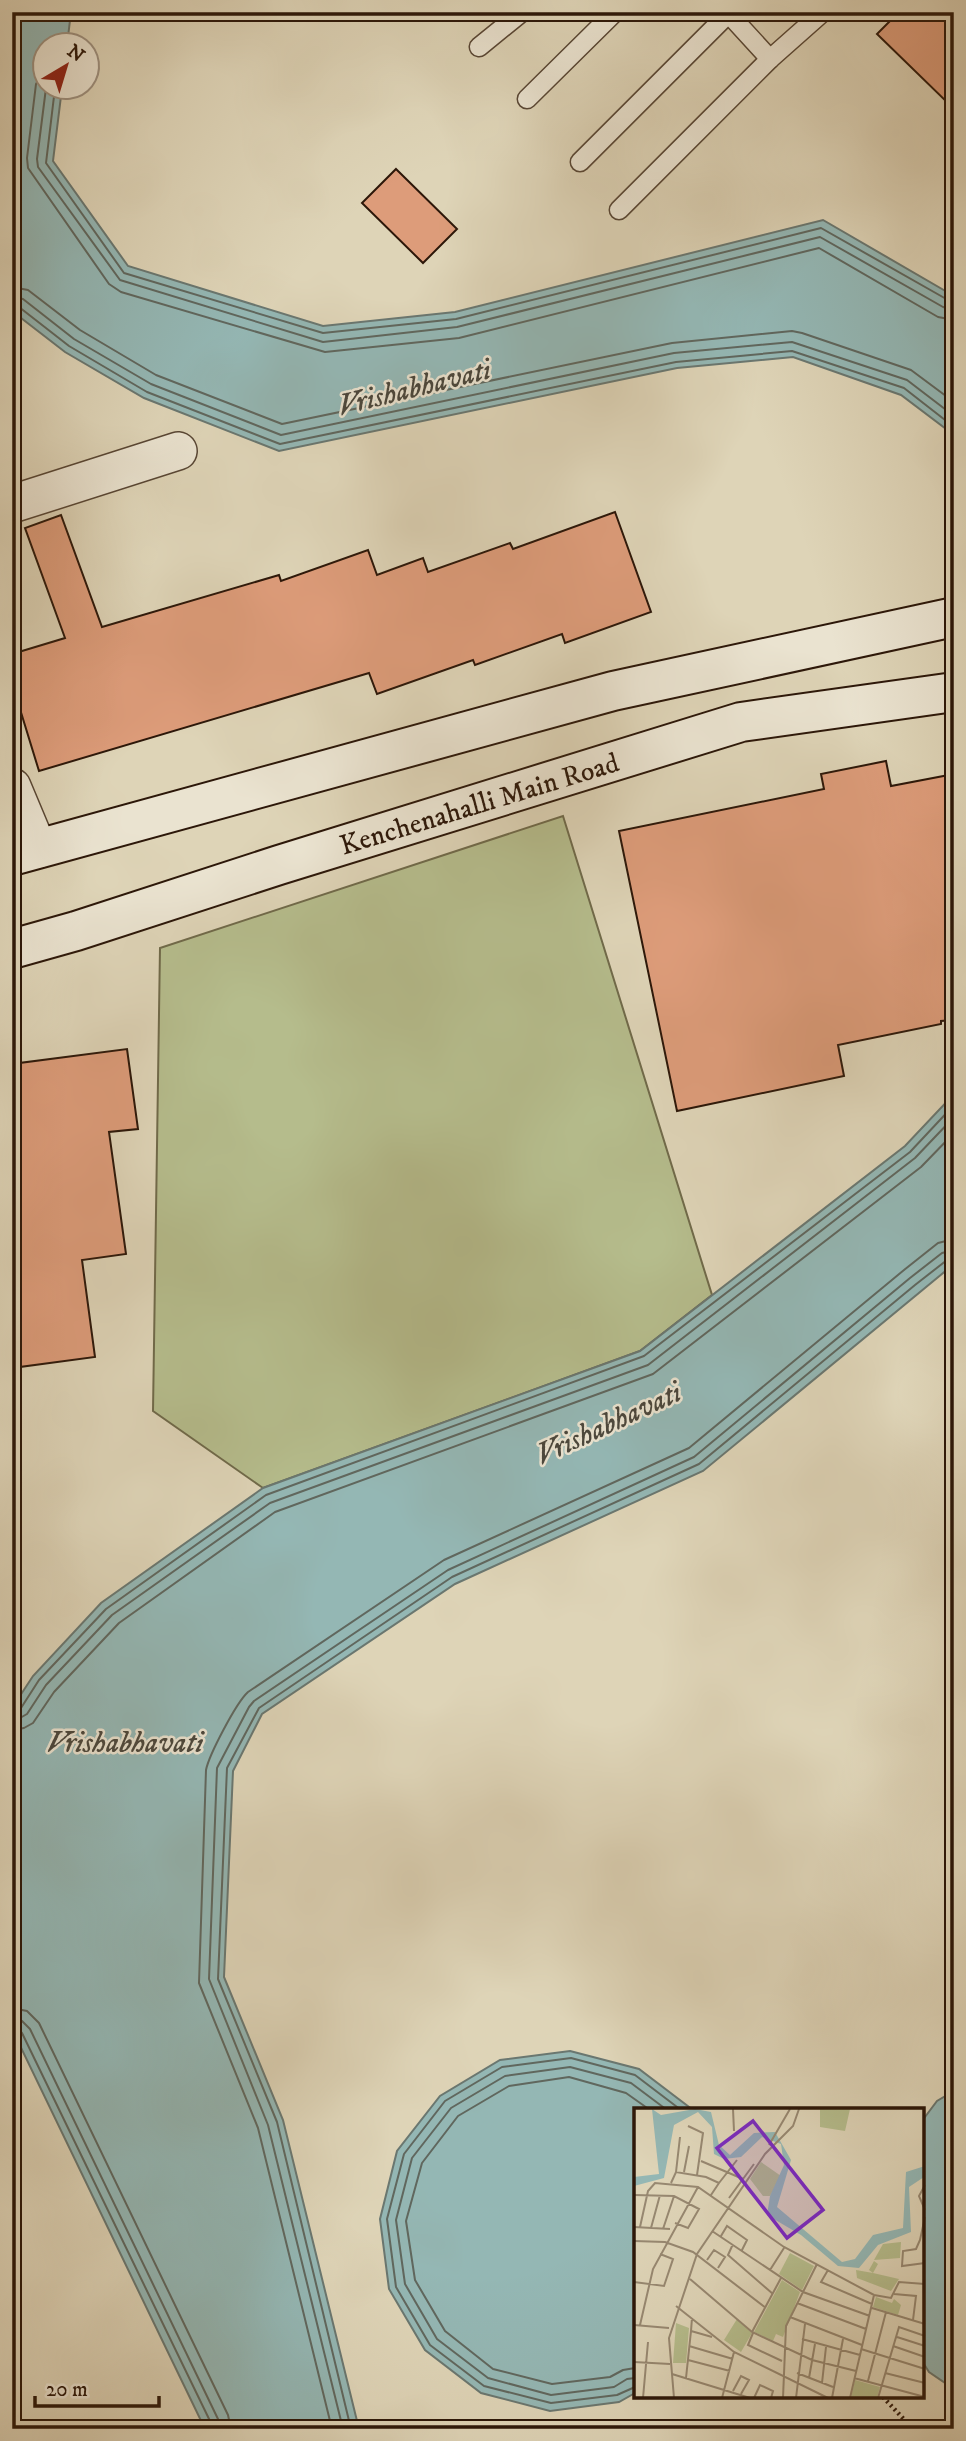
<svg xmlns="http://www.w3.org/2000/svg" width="966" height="2441" font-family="'IM FELL DW Pica',serif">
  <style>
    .green { fill: #b5bc8c; stroke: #706a4a; stroke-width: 2 }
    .water { fill: #94b7b4; stroke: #6a7770; stroke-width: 2 }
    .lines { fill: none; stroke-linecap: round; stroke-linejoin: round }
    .shore { stroke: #60675e; stroke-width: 2 }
    .building { fill: #dd9c7a; stroke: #2c1709; stroke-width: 2 }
    .lane-casing { stroke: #584634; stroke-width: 21 }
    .street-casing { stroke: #584634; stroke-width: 40 }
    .secondary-casing { stroke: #2c1709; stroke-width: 42 }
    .path { stroke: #2c1709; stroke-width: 4.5; stroke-dasharray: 2 3.5; stroke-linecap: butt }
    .lane { stroke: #eae3d0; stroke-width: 18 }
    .street { stroke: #eae3d0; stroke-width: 37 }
    .secondary { stroke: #eae3d0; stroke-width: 38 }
    .labels { text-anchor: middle; stroke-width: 5; stroke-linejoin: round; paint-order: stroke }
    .street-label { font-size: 28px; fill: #2c1709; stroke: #eae3d0 }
    .water-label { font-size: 30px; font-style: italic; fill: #4b473c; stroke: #eae3d0 }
    .inset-road { fill: none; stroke: #978871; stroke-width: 2 }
    .view { fill: #7b2cbf; fill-opacity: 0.15; stroke: #7b2cbf; stroke-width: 3.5 }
    .inset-edge { fill: none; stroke: #2c1709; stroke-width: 3.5 }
  </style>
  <rect width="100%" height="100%" fill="#ded4b7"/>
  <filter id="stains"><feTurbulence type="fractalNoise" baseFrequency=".00286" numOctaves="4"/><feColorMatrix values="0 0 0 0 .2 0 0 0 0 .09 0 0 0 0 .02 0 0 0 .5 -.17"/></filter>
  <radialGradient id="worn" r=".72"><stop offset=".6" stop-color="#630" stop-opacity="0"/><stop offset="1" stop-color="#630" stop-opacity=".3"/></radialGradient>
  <polygon class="green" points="563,816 712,1295 640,1351 263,1488 153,1411 160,948"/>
  <g class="water">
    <polygon points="12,12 71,12 67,45 46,46 46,88 62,88 53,161 128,266 323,326 455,312 823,220 954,296 954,435 901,395 793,357 677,368 279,451 144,398 65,352 12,311"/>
    <polygon points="954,1094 954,1264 703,1471 455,1584 262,1714 233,1771 224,1977 283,2120 359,2429 205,2429 12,2029 12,1708 33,1676 101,1603 263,1488 640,1351 905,1146"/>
    <polygon points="570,2051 639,2069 693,2110 635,2110 635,2393 619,2402 550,2411 481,2393 425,2350 389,2289 380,2219 397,2151 440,2096 500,2060"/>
    <polygon points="954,2091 954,2389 929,2372 922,2361 922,2121 937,2101"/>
  </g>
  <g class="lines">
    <g class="shore">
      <polyline points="46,68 36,84 27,158 28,168 109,284 121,292 325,352 459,338 819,248 938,317 954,320"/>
      <polyline points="46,88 37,159 38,167 120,280 323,342 457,327 820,237 943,307 954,310"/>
      <polyline points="55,88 46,163 124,273 323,333 456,319 821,228 948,300 954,301"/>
      <polyline points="12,287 28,290 80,330 156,375 282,424 672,343 792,331 802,333 911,370 954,402"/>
      <polyline points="12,297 23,299 74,339 151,384 281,435 674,353 792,342 907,380 954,416"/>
      <polyline points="12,306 19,307 69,346 147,392 280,444 676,362 792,351 904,388 954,427"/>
      <polyline points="12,1711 21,1708 39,1680 106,1609 266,1495 644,1356 910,1152 954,1105"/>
      <polyline points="12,1719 20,1718 27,1714 46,1685 112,1615 270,1503 648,1365 915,1158 954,1117"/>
      <polyline points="12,1730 24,1728 33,1723 54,1692 119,1623 275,1512 653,1374 921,1167 954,1133"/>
      <polyline points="12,2008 27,2011 39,2023 228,2415 231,2429"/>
      <polyline points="12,2019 22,2021 30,2029 218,2419 220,2429"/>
      <polyline points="12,2028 18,2029 22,2033 211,2423 211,2429"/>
      <polyline points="635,2368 623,2370 610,2377 552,2384 493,2369 445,2331 415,2280 406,2221 422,2163 458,2116 509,2086 569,2077 626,2093 650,2110"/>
      <polyline points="635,2378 627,2379 614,2387 551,2395 488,2378 437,2339 405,2284 396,2220 412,2158 451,2108 505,2076 570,2067 631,2083 667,2110"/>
      <polyline points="635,2387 617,2395 551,2403 484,2386 430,2345 396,2287 387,2219 404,2154 445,2101 502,2067 571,2058 635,2075 681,2110"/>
      <path d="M332,2429L258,2128L199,1983L206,1770C209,1755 236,1703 248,1692L444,1560L689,1448L904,1270L938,1243L954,1239"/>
      <polyline points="343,2429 268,2125 209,1979 217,1768 249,1707 254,1701 448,1570 694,1457 910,1278 942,1253 954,1250"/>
      <polyline points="351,2429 277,2122 218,1979 227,1768 259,1708 452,1577 699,1464 915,1285 947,1260 954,1259"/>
    </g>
  </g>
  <g class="building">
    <polygon points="899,12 954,12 954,109 877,34"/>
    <polygon points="396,169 457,229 423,263 362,203"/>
    <polygon points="615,512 651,612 565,643 562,634 475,665 473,660 377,694 369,673 39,771 12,683 12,654 65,638 25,528 61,515 102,627 279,575 281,581 368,550 377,575 423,558 428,572 510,543 513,549"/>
    <polygon points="886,761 891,786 954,774 954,1020 941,1021 941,1024 838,1045 844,1076 677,1111 619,831 824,789 821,774"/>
    <polygon points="127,1049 138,1129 109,1132 126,1254 82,1260 95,1357 12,1368 12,1064"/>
  </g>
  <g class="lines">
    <g class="lane-casing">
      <g id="lane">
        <polyline points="727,12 770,59"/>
        <polyline points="479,47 522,12"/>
        <polyline points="527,99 615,12"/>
        <polyline points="580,162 728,14"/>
        <polyline points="619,210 770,59 823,12"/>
      </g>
    </g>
    <g class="street-casing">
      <g id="street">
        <polyline points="12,504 178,451"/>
        <polyline points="12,787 38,849"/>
      </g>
    </g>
    <g class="secondary-casing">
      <g id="secondary">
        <polyline points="12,856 613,691 954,617"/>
        <polyline points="12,949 76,931 279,865 741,722 954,692"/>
      </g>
    </g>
    <polyline class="path" points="883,2397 913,2429"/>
    <use href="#lane" class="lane"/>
    <use href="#street" class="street"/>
    <use href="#secondary" class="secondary"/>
  </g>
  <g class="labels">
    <g class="street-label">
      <text transform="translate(479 803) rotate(-17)" y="10">Kenchenahalli Main Road</text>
    </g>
    <g class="water-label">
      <text transform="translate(414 387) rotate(-14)" y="10">Vrishabhavati</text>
      <text transform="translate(608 1423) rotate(-25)" y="10">Vrishabhavati</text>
      <text x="125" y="1752">Vrishabhavati</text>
    </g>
  </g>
  <g transform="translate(634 2108)">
    <rect width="290" height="290" fill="#ded4b7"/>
    <path d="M186,1H216L211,23L186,19ZM127,54L147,68L136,88H129L116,71ZM267,134L266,150L240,152L249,136ZM156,145L180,158L168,182L145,166ZM240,153L244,156L239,165L265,171L257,183L223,170L222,162L239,165L235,162ZM148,172L166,184L149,229L142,226L139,233L120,224ZM242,189L258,195L260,191L267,197L264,207L239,199ZM103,211L118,225L107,244L90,232ZM42,215L55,220L52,255H39ZM221,272L246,279L243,290H217Z" fill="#b5bc8c"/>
    <path d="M18,1L27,7L61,1L77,4L85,37L96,47L120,25L141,24L157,52L143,99L208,154L221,151L239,127L269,120L272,64L291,58L290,69L275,79L277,124L244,137L225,160L204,158L167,127L133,107L136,88L150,57L147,36L128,29L107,49L90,51L80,46L78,19L64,4L40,17L30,70L0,78V69L25,66Z" fill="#94b7b4"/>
    <path class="inset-road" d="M99,1L100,23M54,18L69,25L63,67M135,37L156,1M67,53L109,71M42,64L46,29M50,64L55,38M37,75L42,64L72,69L85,75L77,87M85,75L103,52M291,77L285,88L291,102M0,87L40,88L65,101L54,120L41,115M95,90L120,56M291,109L286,132L282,141L269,143L268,158L291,155M0,119L36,121M6,119L14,83L21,75L64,79L150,139L240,187L257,190L265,174L291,176M17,120L26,87M29,121L40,88M78,123L169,184L236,208M87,128L93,118L113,132L108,142M0,133L31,134L59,144L132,200M99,136L94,147L139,186M73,152L80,142L91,149L84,160M136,162L150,140M194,162L187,174L238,196M56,171L118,224L178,252L222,263M0,174L30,178L39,151L26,146M260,186L282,188L279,212M163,195L232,221M42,198L100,244L194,290M238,200L291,216M156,209L228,237M58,210L57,223L78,229M0,217L35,220M6,217L19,161L64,79M118,224L147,170M119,225L114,237L148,253M263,229L291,238M168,231L226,247M55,238L99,251M259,238L291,249M227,241L291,261M54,252L96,263M0,254L36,256M163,265L199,279M251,265L291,275M38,266L116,290M52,270L57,223M175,270L181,236M220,270L291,289M234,273L252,204M188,275L192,239M99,283L107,268L115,272L107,286M9,290L14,234M40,290L35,230L63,146L131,46L159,18L165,1M88,290L100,244M120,290L126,277L139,283L137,290M149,290L152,218L183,156M162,290L171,216M198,290L209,231M216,290L240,187M244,290L265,219L291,228"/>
    <path class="view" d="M119,13L189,102L153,130L83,40Z"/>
    <rect width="290" height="290" class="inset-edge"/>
  </g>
  <rect width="966" height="2441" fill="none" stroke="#ded4b7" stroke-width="42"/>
  <rect x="14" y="14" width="938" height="2413" fill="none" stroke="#2c1709" stroke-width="3.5"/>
  <rect x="21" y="21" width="924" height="2399" fill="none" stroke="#2c1709" stroke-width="2"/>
  <g transform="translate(66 66) rotate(38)"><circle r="33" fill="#eae3d0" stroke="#9e9180" stroke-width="2"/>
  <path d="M0-5L12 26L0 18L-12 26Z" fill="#8f2418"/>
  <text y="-10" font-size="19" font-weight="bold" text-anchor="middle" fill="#2c1709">N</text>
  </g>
  <path d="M35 2396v10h124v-10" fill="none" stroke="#2c1709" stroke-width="3.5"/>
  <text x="46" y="2396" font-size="21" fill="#2c1709" stroke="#eae3d0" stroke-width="5" paint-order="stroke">20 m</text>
  <rect width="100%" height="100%" filter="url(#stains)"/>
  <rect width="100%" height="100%" fill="url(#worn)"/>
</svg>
